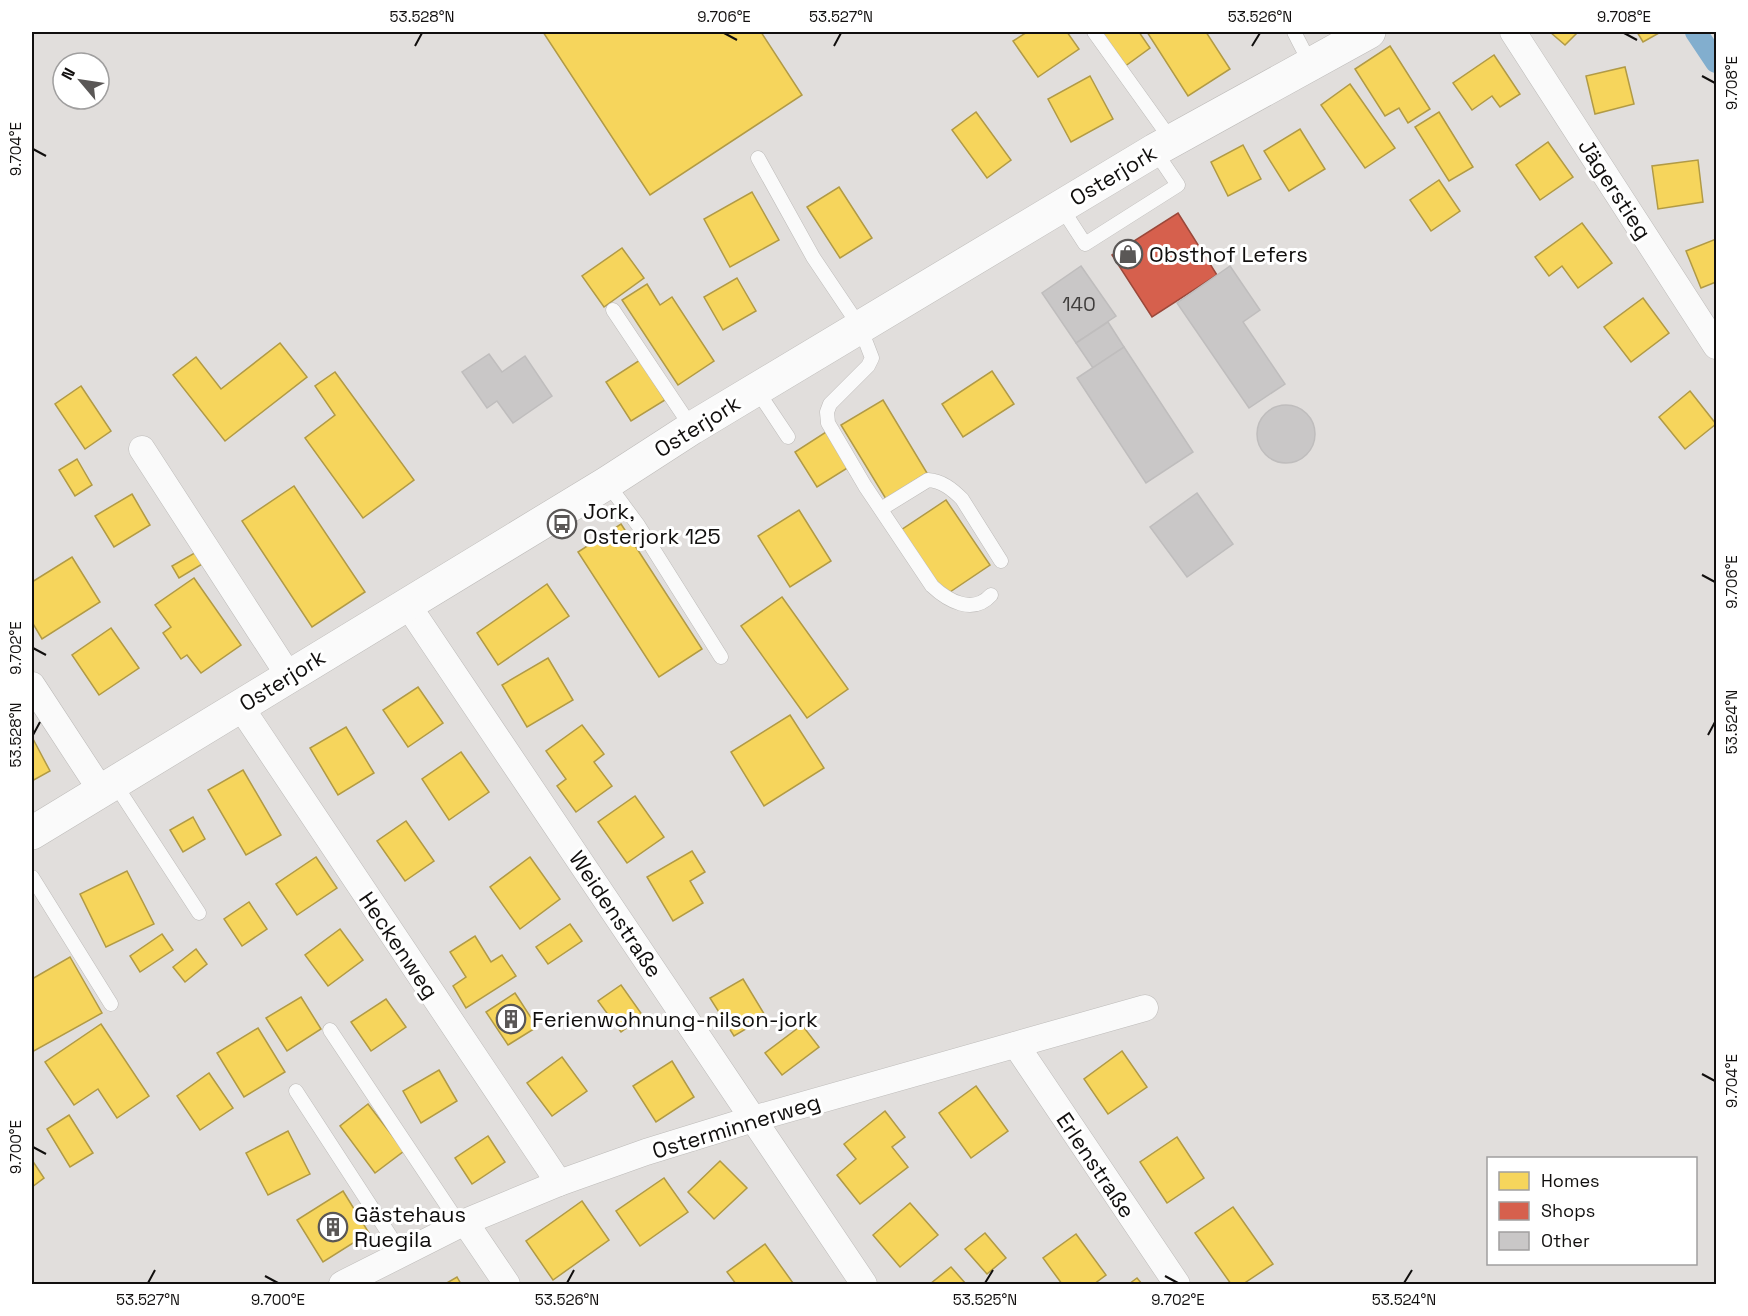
<svg xmlns="http://www.w3.org/2000/svg" width="1748" height="1316" font-family="'Space Grotesk',sans-serif">
  <style>
    .homes { fill: #f6d55c; stroke: #b19a45; stroke-width: 1.5 }
    .shops { fill: #d6604d; stroke: #9b483a; stroke-width: 1.5 }
    .lines { fill: none; stroke-linecap: round; stroke-linejoin: round }
    .canal { stroke: #82aece; stroke-width: 22 }
    .building { fill: #c9c7c7; stroke: #bfbdbd; stroke-width: 1.5 }
    .lane-casing { stroke: #bdbbb9; stroke-width: 15 }
    .street-casing { stroke: #bdbbb9; stroke-width: 27 }
    .secondary-casing { stroke: #bdbbb9; stroke-width: 34 }
    .lane { stroke: #fafafa; stroke-width: 14 }
    .street { stroke: #fafafa; stroke-width: 26 }
    .secondary { stroke: #fafafa; stroke-width: 33 }
    .ticks { fill: none; stroke: #110f0e; stroke-width: 2 }
    .labels { text-anchor: middle; stroke-width: 6; stroke-linejoin: round; paint-order: stroke }
    .number-label { font-size: 20px; fill: #403e3d }
    .street-label { font-size: 22px; fill: #110f0e; stroke: #fff }
    .poi-label { font-size: 22px; fill: #110f0e; stroke: #fff; text-anchor: start }
    .neatline { fill: none; stroke: #110f0e; stroke-width: 2 }
    .ticks-label { font-size: 15px; text-anchor: middle; fill: #110f0e }
  </style>
  <rect width="100%" height="100%" fill="#e1dedc"/>
  <g class="homes">
    <polygon points="543,32 761,32 802,95 650,195"/>
    <polygon points="1027,32 1067,32 1079,49 1038,77 1013,41"/>
    <polygon points="1100,32 1139,32 1150,48 1124,67"/>
    <polygon points="1147,32 1206,32 1230,69 1188,96"/>
    <polygon points="1550,32 1578,32 1565,45"/>
    <polygon points="1637,32 1659,32 1659,33 1643,42"/>
    <polygon points="1390,46 1430,109 1408,123 1399,108 1385,116 1355,69"/>
    <polygon points="1494,55 1520,94 1500,107 1492,96 1472,110 1453,83"/>
    <polygon points="1625,67 1634,104 1595,114 1586,76"/>
    <polygon points="1090,76 1113,119 1071,142 1048,99"/>
    <polygon points="1350,84 1395,148 1365,168 1321,105"/>
    <polygon points="976,112 1011,160 987,178 952,130"/>
    <polygon points="1439,112 1473,167 1449,181 1415,127"/>
    <polygon points="1300,129 1325,169 1289,191 1264,151"/>
    <polygon points="1548,142 1573,177 1540,200 1516,165"/>
    <polygon points="1243,145 1261,179 1228,196 1211,162"/>
    <polygon points="1698,160 1703,202 1658,209 1652,166"/>
    <polygon points="1439,180 1460,211 1431,231 1410,200"/>
    <polygon points="839,187 872,238 840,258 807,207"/>
    <polygon points="752,192 779,240 730,267 704,219"/>
    <polygon points="1582,223 1612,263 1578,288 1562,266 1549,276 1535,257"/>
    <polygon points="1716,239 1716,282 1701,288 1686,251"/>
    <polygon points="622,248 644,278 604,307 582,276"/>
    <polygon points="737,278 756,311 723,330 704,297"/>
    <polygon points="647,284 660,305 672,297 714,361 678,385 622,300"/>
    <polygon points="1643,298 1669,333 1631,362 1604,327"/>
    <polygon points="280,343 307,377 225,441 173,375 196,357 221,389"/>
    <polygon points="640,360 665,400 631,421 606,382"/>
    <polygon points="992,371 1014,404 963,437 942,404"/>
    <polygon points="335,372 414,480 363,518 305,438 335,415 315,386"/>
    <polygon points="81,386 111,431 85,449 55,404"/>
    <polygon points="1690,391 1716,424 1685,449 1659,417"/>
    <polygon points="883,400 927,473 886,499 841,425"/>
    <polygon points="826,432 849,467 817,487 795,452"/>
    <polygon points="77,459 92,485 75,496 59,470"/>
    <polygon points="294,486 365,592 312,627 242,521"/>
    <polygon points="132,494 150,525 114,547 95,516"/>
    <polygon points="946,500 990,565 944,596 901,530"/>
    <polygon points="799,510 831,561 790,587 758,536"/>
    <polygon points="621,524 702,649 659,677 578,552"/>
    <polygon points="198,551 204,563 179,578 172,566"/>
    <polygon points="72,557 100,602 42,639 32,622 32,582"/>
    <polygon points="194,578 241,645 201,673 187,655 181,659 163,633 171,627 155,605"/>
    <polygon points="547,584 569,616 498,665 477,633"/>
    <polygon points="782,597 848,689 807,718 741,626"/>
    <polygon points="111,628 139,668 99,695 72,655"/>
    <polygon points="548,658 573,700 527,727 502,685"/>
    <polygon points="418,687 443,723 408,747 383,710"/>
    <polygon points="790,715 824,768 764,806 731,752"/>
    <polygon points="582,725 604,754 594,762 612,786 576,812 557,786 566,779 546,751"/>
    <polygon points="346,727 374,773 338,795 310,748"/>
    <polygon points="32,737 50,771 32,781"/>
    <polygon points="461,752 489,792 449,820 422,779"/>
    <polygon points="243,770 281,835 246,855 208,790"/>
    <polygon points="635,796 664,837 627,863 598,822"/>
    <polygon points="193,817 205,839 183,852 170,830"/>
    <polygon points="406,821 434,861 405,881 377,841"/>
    <polygon points="692,851 705,872 690,881 703,903 673,921 647,877"/>
    <polygon points="316,857 337,888 297,915 276,884"/>
    <polygon points="530,857 560,899 520,929 490,887"/>
    <polygon points="127,871 154,924 106,947 80,894"/>
    <polygon points="249,902 267,929 242,946 224,919"/>
    <polygon points="570,924 582,941 548,964 536,947"/>
    <polygon points="340,929 363,960 328,986 305,955"/>
    <polygon points="162,934 173,950 140,972 130,956"/>
    <polygon points="475,936 491,962 502,955 516,976 466,1008 453,986 466,977 450,952"/>
    <polygon points="196,949 207,964 185,982 173,967"/>
    <polygon points="70,957 102,1013 32,1052 32,979"/>
    <polygon points="743,979 766,1017 734,1036 710,998"/>
    <polygon points="621,985 643,1016 621,1032 598,1001"/>
    <polygon points="515,993 537,1027 508,1045 486,1012"/>
    <polygon points="301,997 321,1029 287,1051 266,1018"/>
    <polygon points="386,999 406,1027 371,1051 351,1022"/>
    <polygon points="101,1024 149,1096 117,1118 98,1089 74,1105 45,1062"/>
    <polygon points="802,1025 819,1047 782,1075 765,1053"/>
    <polygon points="258,1028 285,1072 244,1097 217,1053"/>
    <polygon points="1122,1051 1147,1087 1108,1114 1084,1079"/>
    <polygon points="562,1057 587,1091 552,1116 527,1083"/>
    <polygon points="672,1061 694,1097 656,1122 633,1086"/>
    <polygon points="439,1070 457,1101 421,1123 403,1091"/>
    <polygon points="209,1073 233,1108 200,1130 177,1096"/>
    <polygon points="976,1086 1008,1131 971,1158 939,1113"/>
    <polygon points="368,1104 404,1151 375,1173 340,1126"/>
    <polygon points="885,1111 905,1137 892,1147 908,1167 860,1204 837,1175 856,1159 844,1144"/>
    <polygon points="69,1115 93,1153 70,1167 47,1129"/>
    <polygon points="288,1131 310,1174 268,1195 246,1153"/>
    <polygon points="488,1136 505,1162 472,1184 455,1158"/>
    <polygon points="1177,1137 1204,1178 1167,1203 1140,1162"/>
    <polygon points="32,1160 44,1178 32,1187"/>
    <polygon points="720,1161 747,1188 714,1219 688,1192"/>
    <polygon points="664,1178 688,1212 640,1246 616,1211"/>
    <polygon points="343,1191 369,1233 323,1262 297,1220"/>
    <polygon points="582,1201 609,1240 553,1280 526,1241"/>
    <polygon points="910,1203 938,1235 900,1267 873,1235"/>
    <polygon points="1233,1207 1273,1264 1243,1284 1231,1284 1195,1233"/>
    <polygon points="985,1233 1006,1258 987,1274 965,1249"/>
    <polygon points="1076,1234 1106,1275 1094,1284 1062,1284 1043,1258"/>
    <polygon points="765,1244 793,1283 736,1284 727,1272"/>
    <polygon points="951,1267 966,1284 930,1284"/>
    <polygon points="457,1277 461,1284 445,1284"/>
    <polygon points="1137,1278 1142,1284 1129,1284"/>
  </g>
  <polygon class="shops" points="1178,213 1217,275 1152,317 1112,255"/>
  <g class="lines">
    <polyline class="canal" points="1696,32 1716,62"/>
  </g>
  <g class="building">
    <polygon points="1081,266 1116,316 1076,343 1042,293"/>
    <polygon points="1230,266 1260,310 1243,322 1285,384 1249,408 1177,303"/>
    <polygon points="1108,322 1124,347 1093,368 1076,343"/>
    <polygon points="1124,347 1193,452 1146,483 1077,378"/>
    <polygon points="489,354 502,372 525,356 552,396 513,423 497,401 487,408 462,372"/>
    <circle cx="1286" cy="434" r="29"/>
    <polygon points="1197,493 1233,544 1187,577 1150,527"/>
  </g>
  <g class="lines">
    <g class="lane-casing">
      <g id="lane">
        <polyline points="1094,32 1172,141"/>
        <polyline points="1294,32 1311,65"/>
        <path d="M758,158L813,257L860,327L872,358L868,366L830,404L827,412L828,423L865,486L932,586C948,601 973,615 991,595"/>
        <polyline points="1061,207 1085,244 1178,185 1155,151"/>
        <polyline points="613,310 692,428"/>
        <polyline points="756,389 788,437"/>
        <polyline points="607,483 638,525 721,657"/>
        <path d="M881,509L928,480C942,481 952,489 962,499L1001,561"/>
        <polyline points="115,784 199,913"/>
        <polyline points="32,877 111,1004"/>
        <polyline points="330,1030 460,1225"/>
        <polyline points="296,1091 402,1254"/>
      </g>
    </g>
    <g class="street-casing">
      <g id="street">
        <polyline points="1513,32 1716,346"/>
        <polyline points="142,449 289,676"/>
        <polyline points="407,604 864,1284"/>
        <polyline points="32,685 102,792"/>
        <polyline points="240,706 559,1183"/>
        <polyline points="1016,1045 1177,1284"/>
        <polyline points="465,1222 507,1284"/>
        <polyline points="342,1284 465,1222 559,1183 646,1152 753,1119 1145,1008"/>
      </g>
    </g>
    <g class="secondary-casing">
      <polyline id="secondary" points="32,833 607,483 692,428 1155,150 1369,32"/>
    </g>
    <use href="#lane" class="lane"/>
    <use href="#street" class="street"/>
    <use href="#secondary" class="secondary"/>
  </g>
  <path class="ticks" d="M724,33L737,40M1624,33L1637,40M415,46L422,33M834,46L841,33M1252,46L1260,33M1702,76L1715,83M33,149L46,156M1702,575L1715,582M33,648L46,655M33,735L40,722M1708,735L1715,722M1702,1074L1715,1081M33,1147L46,1154M265,1276L278,1283M1165,1276L1178,1283M148,1283L155,1270M567,1283L574,1270M985,1283L993,1270M1404,1283L1412,1270"/>
  <defs>
    <g id="shop-ring" transform="scale(1.5)"><circle r="9.5" fill="#fff" stroke="#5a5756" stroke-width="1.5"/><path d="M-5-2.5h2.3a2.7 3.5 0 0 1 5.4 0H5L5.5 6h-11ZM-1.5-2.5h3a1.5 2.3 0 0 0-3 0Z" fill="#5a5756"/></g>
    <g id="bus-ring" transform="scale(1.5)"><circle r="9.5" fill="#fff" stroke="#5a5756" stroke-width="1.5"/><path d="M-5-6H5V4H4V6H2V4H-2V6H-4V4H-5ZM-3.5-4V0h7V-4ZM-3.5 1.2v1.5H-2V1.2ZM2 1.2v1.5H3.5V1.2Z" fill="#5a5756"/></g>
    <g id="building-ring" transform="scale(1.5)"><circle r="9.5" fill="#fff" stroke="#5a5756" stroke-width="1.5"/><path d="M-4-6H4V6H1V3H-1V6H-4ZM-2.5-4.3h1.7v1.8h-1.7ZM.8-4.3h1.7v1.8H.8ZM-2.5-1h1.7V.8h-1.7ZM.8-1h1.7V.8H.8Z" fill="#5a5756"/></g>
  </defs>
  <g fill-rule="evenodd">
    <use href="#shop-ring" x="1128" y="254"/>
    <use href="#bus-ring" x="562" y="524"/>
    <use href="#building-ring" x="511" y="1019"/>
    <use href="#building-ring" x="333" y="1227"/>
  </g>
  <g class="labels">
    <g class="number-label">
      <text x="1079" y="311">140</text>
    </g>
    <g class="street-label">
      <text transform="translate(1113 175) rotate(-31)" y="8">Osterjork</text>
      <text transform="translate(1615 189) rotate(57)" y="8">Jägerstieg</text>
      <text transform="translate(697 426) rotate(-32)" y="8">Osterjork</text>
      <text transform="translate(282 680) rotate(-32)" y="8">Osterjork</text>
      <text transform="translate(616 914) rotate(56)" y="8">Weidenstraße</text>
      <text transform="translate(399 945) rotate(56)" y="8">Heckenweg</text>
      <text transform="translate(736 1126) rotate(-17)" y="8">Osterminnerweg</text>
      <text transform="translate(1096 1165) rotate(56)" y="8">Erlenstraße</text>
    </g>
    <g class="poi-label">
      <text x="1149" y="262">Obsthof Lefers</text>
      <text x="583" y="519">Jork,<tspan x="583" dy="25">Osterjork 125</tspan></text>
      <text x="532" y="1027">Ferienwohnung-nilson-jork</text>
      <text x="354" y="1222">Gästehaus<tspan x="354" dy="25">Ruegila</tspan></text>
    </g>
  </g>
  <rect width="1748" height="1316" fill="none" stroke="#ffffff" stroke-width="66"/>
  <rect x="1487" y="1157" width="210" height="108" fill="#ffffff" stroke="#a09f9f" stroke-width="1.5"/>
  <rect x="1499" y="1172" width="30" height="18" fill="#f6d55c" stroke="#a09f9f" stroke-width="1.5"/>
  <text x="1541" y="1187" font-size="18" fill="#110f0e">Homes</text>
  <rect x="1499" y="1202" width="30" height="18" fill="#d6604d" stroke="#a09f9f" stroke-width="1.5"/>
  <text x="1541" y="1217" font-size="18" fill="#110f0e">Shops</text>
  <rect x="1499" y="1232" width="30" height="18" fill="#c9c7c7" stroke="#a09f9f" stroke-width="1.5"/>
  <text x="1541" y="1247" font-size="18" fill="#110f0e">Other</text>
  <g transform="translate(81 81) rotate(299)"><circle r="28" fill="#ffffff" stroke="#a09f9f" stroke-width="1.5"/>
  <path d="M0-4.5L10 22L0 15L-10 22Z" fill="#5a5756"/>
  <text y="-9" font-size="16" font-weight="bold" text-anchor="middle" fill="#110f0e">N</text>
  </g>
  <rect x="33" y="33" width="1682" height="1250" class="neatline"/>
  <g class="ticks-label">
    <text x="422" y="22">53.528°N</text>
    <text x="724" y="22">9.706°E</text>
    <text x="841" y="22">53.527°N</text>
    <text x="1260" y="22">53.526°N</text>
    <text x="1624" y="22">9.708°E</text>
    <text transform="translate(1732 83) rotate(-90)" y="5">9.708°E</text>
    <text transform="translate(16 149) rotate(-90)" y="5">9.704°E</text>
    <text transform="translate(1732 582) rotate(-90)" y="5">9.706°E</text>
    <text transform="translate(16 648) rotate(-90)" y="5">9.702°E</text>
    <text transform="translate(1732 722) rotate(-90)" y="5">53.524°N</text>
    <text transform="translate(16 735) rotate(-90)" y="5">53.528°N</text>
    <text transform="translate(1732 1081) rotate(-90)" y="5">9.704°E</text>
    <text transform="translate(16 1147) rotate(-90)" y="5">9.700°E</text>
    <text x="148" y="1305">53.527°N</text>
    <text x="278" y="1305">9.700°E</text>
    <text x="567" y="1305">53.526°N</text>
    <text x="985" y="1305">53.525°N</text>
    <text x="1178" y="1305">9.702°E</text>
    <text x="1404" y="1305">53.524°N</text>
  </g>
</svg>
